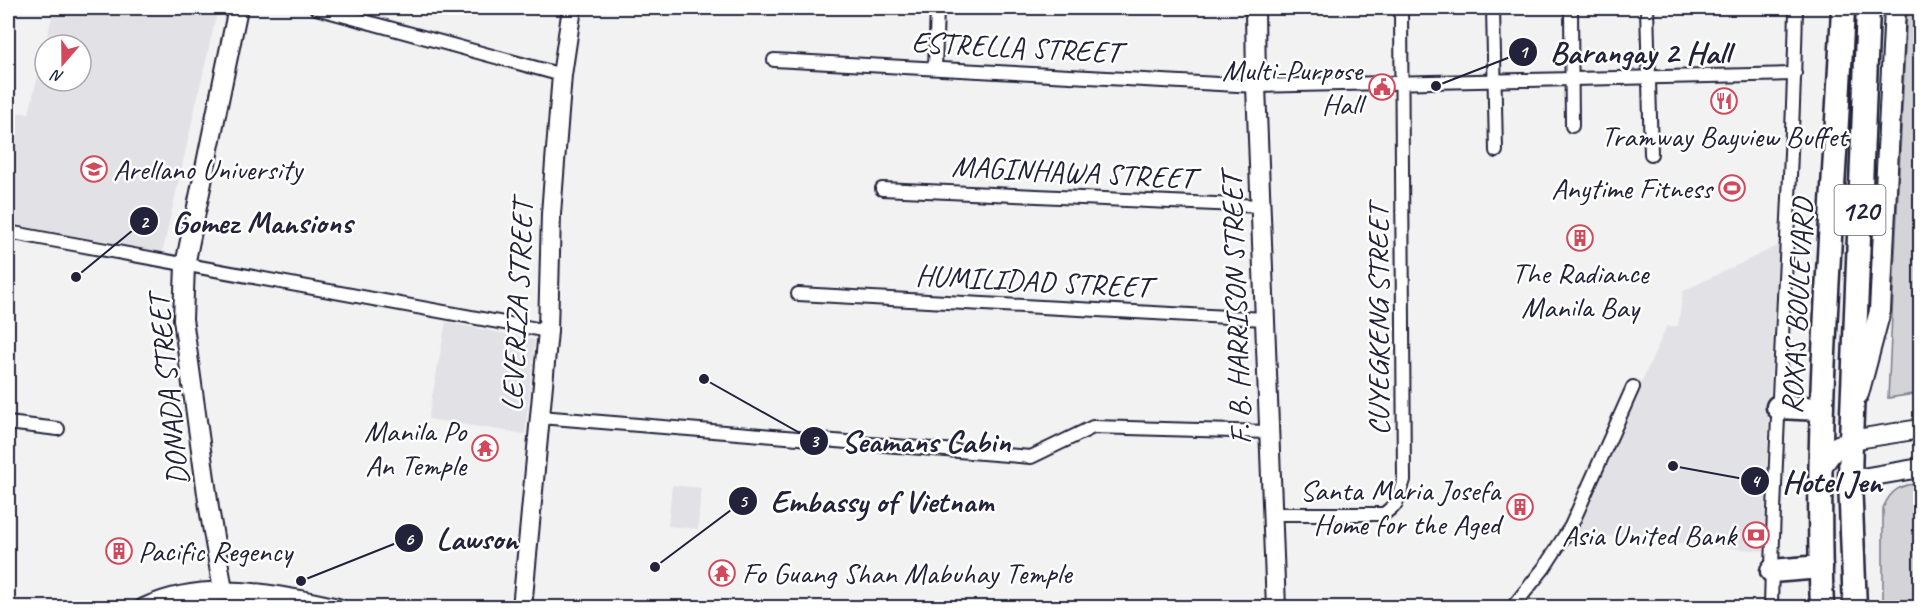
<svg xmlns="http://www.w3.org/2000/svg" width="1928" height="615" font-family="Caveat,sans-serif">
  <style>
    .built { fill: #e2e2e6; fill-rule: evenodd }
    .green { fill: #d3d3d8; stroke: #7a7a8a; stroke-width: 1.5 }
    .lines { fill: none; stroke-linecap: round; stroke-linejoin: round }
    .street-casing { stroke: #22223b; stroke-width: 16 }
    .secondary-casing { stroke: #22223b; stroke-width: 22 }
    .primary-casing { stroke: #22223b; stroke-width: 24 }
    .highway-casing { stroke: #22223b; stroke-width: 27 }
    .street { stroke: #fff; stroke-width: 12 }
    .secondary { stroke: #fff; stroke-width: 18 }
    .primary { stroke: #fff; stroke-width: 20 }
    .highway { stroke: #fff; stroke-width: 22 }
    .labels { text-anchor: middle; stroke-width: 5; stroke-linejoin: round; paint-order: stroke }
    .shield { fill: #fff; stroke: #646476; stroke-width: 1.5 }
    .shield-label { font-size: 28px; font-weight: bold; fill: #22223b }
    .street-label { font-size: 30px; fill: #22223b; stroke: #fff }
    .poi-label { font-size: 30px; fill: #22223b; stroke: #fff; text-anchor: end }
    .leader { fill: none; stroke: #22223b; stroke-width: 2 }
    .callout-dot { fill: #22223b; stroke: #fff; stroke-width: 2 }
    .mark-label { font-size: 18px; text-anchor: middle; font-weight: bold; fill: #fff }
    .callout-label { font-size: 32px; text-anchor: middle; font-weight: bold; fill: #22223b; stroke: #fff; stroke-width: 5; stroke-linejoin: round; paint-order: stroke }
  </style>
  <rect width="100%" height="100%" fill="#f2f2f3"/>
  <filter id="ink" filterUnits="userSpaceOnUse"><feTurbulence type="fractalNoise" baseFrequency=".0167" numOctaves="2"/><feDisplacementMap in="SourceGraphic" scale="12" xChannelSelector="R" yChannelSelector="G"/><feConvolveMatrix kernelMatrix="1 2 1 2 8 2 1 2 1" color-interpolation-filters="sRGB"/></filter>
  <g filter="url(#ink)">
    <g class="built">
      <path d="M54,8H218L162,254L8,225V113H29ZM45,45H81V81H45Z"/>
      <polygon points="1779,245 1769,405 1764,551 1573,533 1667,326 1678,326 1683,291"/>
      <polygon points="446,322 535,340 525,434 428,419"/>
      <polygon points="672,485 701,488 698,529 668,526"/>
    </g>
    <g class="green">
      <polygon points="1907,8 1920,8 1920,393 1888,398"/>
      <path d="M1920,483V607H1883V508C1891,489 1901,485 1920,483Z"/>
    </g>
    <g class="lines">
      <g class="street-casing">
        <g id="street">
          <polyline points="316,8 562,75"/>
          <polyline points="1493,8 1496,151"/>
          <polyline points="1571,8 1572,126"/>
          <polyline points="1647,8 1651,154"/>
          <polyline points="774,60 1256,86 1795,74"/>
          <polyline points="935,68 937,8"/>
          <polyline points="882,189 1260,206"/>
          <polyline points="8,232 548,331"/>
          <polyline points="798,294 1265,319"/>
          <polyline points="540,417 1031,457 1093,427 1269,432"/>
          <polyline points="8,423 58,429"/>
          <polyline points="1272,514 1384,514 1396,504 1404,480 1401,8"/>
          <polyline points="1512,608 1544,568 1571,526 1633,387"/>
          <path d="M1771,608C1775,407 1792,208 1796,8"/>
        </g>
      </g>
      <g class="secondary-casing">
        <g id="secondary">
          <polyline points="1255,8 1256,86 1276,608"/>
          <polyline points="1820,470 1838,445 1851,440 1920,429"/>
          <polyline points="1850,480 1920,468"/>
          <polyline points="223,590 209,508 183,319 185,265 238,8"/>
          <path d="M144,608C204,579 277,594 338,608"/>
          <polyline points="522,608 548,331 551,214 555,162 562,75 572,8"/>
        </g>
      </g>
      <g class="primary-casing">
        <polyline id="primary" points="1858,394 1880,311 1895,8"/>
      </g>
      <g class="highway-casing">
        <g id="highway">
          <polyline points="1778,407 1821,409"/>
          <polyline points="1772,571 1821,567"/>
          <path d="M1822,608C1814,407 1834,207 1843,8"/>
          <polyline points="1855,608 1850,480 1851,440 1868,8"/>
        </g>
      </g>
      <use href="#street" class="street"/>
      <use href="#secondary" class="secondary"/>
      <use href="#primary" class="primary"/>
      <use href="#highway" class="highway"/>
    </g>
  </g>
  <defs>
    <g id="civic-ring" transform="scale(1.35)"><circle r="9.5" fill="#fff" stroke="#d1495b" stroke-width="1.5"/><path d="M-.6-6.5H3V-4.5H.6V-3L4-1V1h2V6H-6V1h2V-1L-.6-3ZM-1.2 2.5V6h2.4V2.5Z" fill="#d1495b"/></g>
    <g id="restaurant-ring" transform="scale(1.35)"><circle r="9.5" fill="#fff" stroke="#d1495b" stroke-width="1.5"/><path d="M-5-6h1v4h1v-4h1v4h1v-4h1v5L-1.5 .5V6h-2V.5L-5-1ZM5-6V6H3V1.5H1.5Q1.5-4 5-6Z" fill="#d1495b"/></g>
    <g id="university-ring" transform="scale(1.35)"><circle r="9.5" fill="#fff" stroke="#d1495b" stroke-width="1.5"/><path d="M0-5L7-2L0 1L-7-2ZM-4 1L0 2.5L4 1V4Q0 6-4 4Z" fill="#d1495b"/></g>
    <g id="stadium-ring" transform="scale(1.35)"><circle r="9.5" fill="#fff" stroke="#d1495b" stroke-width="1.5"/><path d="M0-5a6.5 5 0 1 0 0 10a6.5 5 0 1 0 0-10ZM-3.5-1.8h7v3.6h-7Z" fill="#d1495b"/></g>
    <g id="building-ring" transform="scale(1.35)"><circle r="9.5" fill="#fff" stroke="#d1495b" stroke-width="1.5"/><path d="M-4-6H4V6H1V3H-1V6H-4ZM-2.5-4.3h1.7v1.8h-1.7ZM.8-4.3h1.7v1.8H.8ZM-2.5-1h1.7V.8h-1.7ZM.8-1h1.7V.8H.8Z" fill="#d1495b"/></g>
    <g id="temple-ring" transform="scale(1.35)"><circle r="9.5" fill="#fff" stroke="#d1495b" stroke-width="1.5"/><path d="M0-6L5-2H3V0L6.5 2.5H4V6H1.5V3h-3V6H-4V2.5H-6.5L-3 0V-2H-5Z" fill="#d1495b"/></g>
    <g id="bank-ring" transform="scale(1.35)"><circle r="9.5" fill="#fff" stroke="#d1495b" stroke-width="1.5"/><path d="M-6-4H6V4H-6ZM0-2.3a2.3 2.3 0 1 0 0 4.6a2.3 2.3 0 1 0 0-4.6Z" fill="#d1495b"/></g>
  </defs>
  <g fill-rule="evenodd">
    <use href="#civic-ring" x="1382" y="87"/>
    <use href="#restaurant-ring" x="1724" y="101"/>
    <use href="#university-ring" x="94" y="169"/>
    <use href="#stadium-ring" x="1732" y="188"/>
    <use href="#building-ring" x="1580" y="238"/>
    <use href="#temple-ring" x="485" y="448"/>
    <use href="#building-ring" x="1520" y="507"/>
    <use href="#bank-ring" x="1756" y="535"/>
    <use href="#building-ring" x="119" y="551"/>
    <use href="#temple-ring" x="722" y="573"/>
  </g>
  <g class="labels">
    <rect class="shield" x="1834.5" y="185" width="51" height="50" rx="4.5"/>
    <g class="shield-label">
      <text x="1860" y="220">120</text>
    </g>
    <g class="street-label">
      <text transform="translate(1016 47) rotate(3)" y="10">ESTRELLA STREET</text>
      <text transform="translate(1073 172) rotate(3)" y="10">MAGINHAWA STREET</text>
      <text transform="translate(1033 281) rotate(3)" y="10">HUMILIDAD STREET</text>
      <text transform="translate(517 306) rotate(-87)" y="10">LEVERIZA STREET</text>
      <text transform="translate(1797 306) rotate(-87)" y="10">ROXAS BOULEVARD</text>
      <text transform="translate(1236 309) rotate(-92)" y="10">F. B. HARRISON STREET</text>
      <text transform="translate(1378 320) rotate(-90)" y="10">CUYEGKENG STREET</text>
      <text transform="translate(168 390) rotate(-96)" y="10">DONADA STREET</text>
    </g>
    <g class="poi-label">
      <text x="1362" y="80">Multi-Purpose<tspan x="1362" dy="34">Hall</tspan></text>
      <text x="1724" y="146" text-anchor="middle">Tramway Bayview Buffet</text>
      <text x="113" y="179" text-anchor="start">Arellano University</text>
      <text x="1712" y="198">Anytime Fitness</text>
      <text x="1580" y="283" text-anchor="middle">The Radiance<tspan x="1580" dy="34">Manila Bay</tspan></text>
      <text x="466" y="441">Manila Po<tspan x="466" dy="34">An Temple</tspan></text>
      <text x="1500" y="500">Santa Maria Josefa<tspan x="1500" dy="34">Home for the Aged</tspan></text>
      <text x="1736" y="545">Asia United Bank</text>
      <text x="138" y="561" text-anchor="start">Pacific Regency</text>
      <text x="742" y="583" text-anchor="start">Fo Guang Shan Mabuhay Temple</text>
    </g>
  </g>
  <path class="leader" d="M1436 86L1523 52M76 277L144 221M704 379L814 441M1673 466L1755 481M655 567L743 501M301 581L409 538"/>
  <g class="callout-dot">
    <circle cx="1436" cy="86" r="6"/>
    <circle cx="76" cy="277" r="6"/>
    <circle cx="704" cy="379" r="6"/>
    <circle cx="1673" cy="466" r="6"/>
    <circle cx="655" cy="567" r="6"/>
    <circle cx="301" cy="581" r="6"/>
    <circle cx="1523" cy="52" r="15"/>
    <circle cx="144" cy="221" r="15"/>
    <circle cx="814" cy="441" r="15"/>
    <circle cx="1755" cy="481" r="15"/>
    <circle cx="743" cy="501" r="15"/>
    <circle cx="409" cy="538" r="15"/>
  </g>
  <g class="mark-label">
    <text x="1523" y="58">1</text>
    <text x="144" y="228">2</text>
    <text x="814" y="447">3</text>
    <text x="1755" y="487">4</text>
    <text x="743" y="507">5</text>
    <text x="409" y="545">6</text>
  </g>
  <g class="callout-label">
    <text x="1640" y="63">Barangay 2 Hall</text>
    <text x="262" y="233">Gomez Mansions</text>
    <text x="926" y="452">Seamans Cabin</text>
    <text x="1832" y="492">Hotel Jen</text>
    <text x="882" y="512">Embassy of Vietnam</text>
    <text x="477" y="549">Lawson</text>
  </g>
  <rect width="1928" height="615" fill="none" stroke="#fff" stroke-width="30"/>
  <rect x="15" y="15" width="1898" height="585" fill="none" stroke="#22223b" stroke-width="2" filter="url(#ink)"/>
  <g transform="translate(63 63) rotate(200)"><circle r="28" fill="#ffffff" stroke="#a7a7b1" stroke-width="1.5"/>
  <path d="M0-4.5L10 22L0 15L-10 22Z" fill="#d1495b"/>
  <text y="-9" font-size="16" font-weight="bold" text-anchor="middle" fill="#22223b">N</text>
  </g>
</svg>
